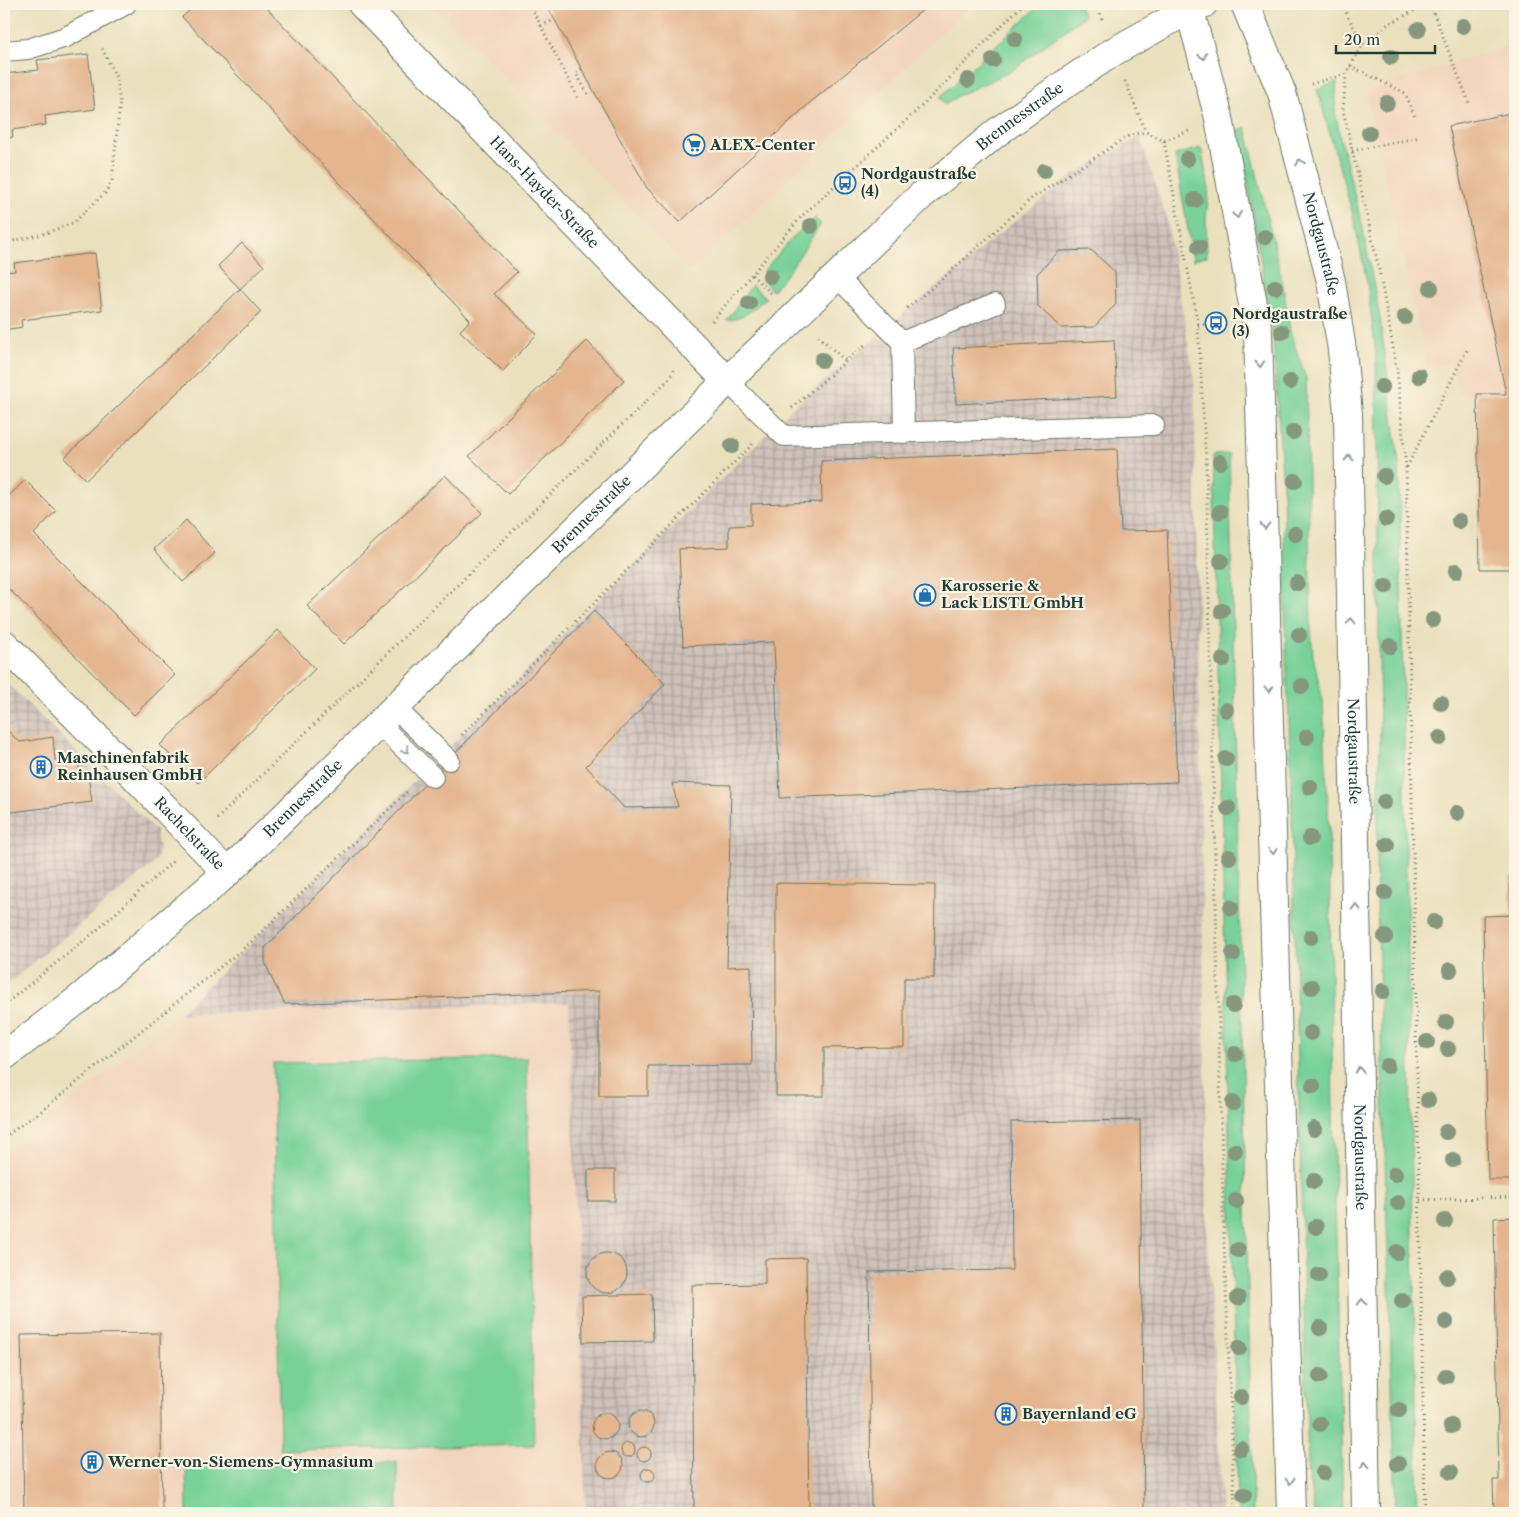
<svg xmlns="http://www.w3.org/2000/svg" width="1519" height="1517" font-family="'Libre Caslon Text',serif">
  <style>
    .built { fill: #f2d5bd }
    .industrial { fill: url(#industrial-grid) }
    .green { fill: #77d198; stroke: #4b8766 }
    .building { fill: #e4b58f }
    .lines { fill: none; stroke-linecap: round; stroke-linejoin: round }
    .service-casing { stroke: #667664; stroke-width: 22 }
    .minor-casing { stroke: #667664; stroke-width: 30 }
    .tertiary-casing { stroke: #667664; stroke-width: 30 }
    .secondary-casing { stroke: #667664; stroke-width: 30 }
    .path { stroke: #667664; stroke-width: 3; stroke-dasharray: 1 4; stroke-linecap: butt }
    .service { stroke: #fff; stroke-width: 20 }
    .minor { stroke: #fff; stroke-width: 28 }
    .tertiary { stroke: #fff; stroke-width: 28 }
    .secondary { stroke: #fff; stroke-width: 28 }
    .tree { fill: #85977d }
    .oneway { stroke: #8f9e9a }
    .labels { text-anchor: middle; stroke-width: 4.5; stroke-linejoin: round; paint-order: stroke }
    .street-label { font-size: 15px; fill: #1f3d34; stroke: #fcf5e5 }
    .poi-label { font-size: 15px; font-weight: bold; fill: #1f3d34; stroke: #fcf5e5; text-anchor: start }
  </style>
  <defs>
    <pattern id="industrial-grid" width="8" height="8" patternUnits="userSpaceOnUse" patternTransform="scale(1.25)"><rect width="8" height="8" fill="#cfc1ba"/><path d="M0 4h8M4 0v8" fill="none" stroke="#a79e98"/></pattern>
  </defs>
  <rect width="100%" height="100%" fill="#fcf5e5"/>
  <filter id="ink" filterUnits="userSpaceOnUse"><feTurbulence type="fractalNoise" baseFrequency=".02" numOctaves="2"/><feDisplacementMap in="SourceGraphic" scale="10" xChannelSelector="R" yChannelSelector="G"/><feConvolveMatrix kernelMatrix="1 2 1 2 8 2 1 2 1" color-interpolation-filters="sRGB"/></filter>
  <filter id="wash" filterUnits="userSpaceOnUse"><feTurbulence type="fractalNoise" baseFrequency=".0096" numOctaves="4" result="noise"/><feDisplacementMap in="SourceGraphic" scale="20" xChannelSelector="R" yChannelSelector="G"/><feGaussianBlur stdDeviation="1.12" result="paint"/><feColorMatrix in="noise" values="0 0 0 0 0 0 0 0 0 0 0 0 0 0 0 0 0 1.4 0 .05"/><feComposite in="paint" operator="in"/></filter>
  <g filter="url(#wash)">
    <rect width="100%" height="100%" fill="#ebe0bd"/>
    <g class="built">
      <polygon points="433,4 972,4 691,271"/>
      <polygon points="1515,43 1515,569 1480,569 1477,394 1459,394 1451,364 1428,369 1366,91"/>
      <polygon points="569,1002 586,1513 4,1513 4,1151 39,1127 179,1014"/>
    </g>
    <g class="industrial">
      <polygon points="1140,137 1167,220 1194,377 1207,1220 1222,1513 586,1513 569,1003 179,1014 801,400 1010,225 1073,175"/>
      <polygon points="4,680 156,831 159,849 158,857 153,864 4,987"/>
    </g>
    <g class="green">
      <polygon points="1041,4 1078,4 1084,16 1010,72 959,95 945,105 940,97"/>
      <polygon points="1337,82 1335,110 1340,137 1362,225 1380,318 1399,464 1418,1513 1396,1513 1376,872 1380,742 1376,354 1367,282 1353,215 1317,89"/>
      <polygon points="1246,127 1282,280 1291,335 1306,378 1311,628 1313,656 1323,701 1329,831 1333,1113 1343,1513 1315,1513 1308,1474 1291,776 1286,651 1283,489 1273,336 1239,130"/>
      <polygon points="1201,148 1209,189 1206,218 1207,256 1193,260 1175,155"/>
      <polygon points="815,218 821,224 789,271 772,291 763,279 765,269 798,232"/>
      <path d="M752,285L766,298C754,308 743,320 727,320Z"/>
      <polygon points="1229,454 1253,1513 1238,1513 1213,455"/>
      <polygon points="527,1058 534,1445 280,1450 273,1063"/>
      <polygon points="397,1462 398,1513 187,1513 186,1464"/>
    </g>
    <g id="blocks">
      <g class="building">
        <polygon points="197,4 263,4 517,272 494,294 537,334 503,371 460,331 470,320 182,17"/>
        <polygon points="546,4 930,4 812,101 680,222 647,188"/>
        <polygon points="88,54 95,109 45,116 46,125 12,130 13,137 4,138 4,74 39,70 37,60"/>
        <polygon points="1515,112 1515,569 1480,569 1477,394 1506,394 1449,126"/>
        <polygon points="242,243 264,266 240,289 218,266"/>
        <polygon points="1091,250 1115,272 1116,304 1094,327 1061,328 1038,306 1037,274 1059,251"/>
        <polygon points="95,253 102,310 21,320 22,327 4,330 4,272 15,271 14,263"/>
        <polygon points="240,289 261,312 86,480 64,458"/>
        <polygon points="1114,340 1117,396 956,404 953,348"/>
        <polygon points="587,341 624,380 508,494 469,456"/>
        <polygon points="1117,449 1121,531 1167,530 1177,782 780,798 774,642 683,646 679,549 729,547 729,526 751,525 751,504 822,502 821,461"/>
        <polygon points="445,475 482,513 344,644 307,606"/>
        <polygon points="25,480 56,511 34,534 175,675 134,715 4,584 4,501"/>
        <polygon points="186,520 215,553 183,582 154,549"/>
        <polygon points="594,611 665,684 586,766 624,808 678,807 672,783 731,785 727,967 751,966 752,1065 648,1066 648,1096 599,1096 599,991 285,1004 273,981 265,962 265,948"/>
        <polygon points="278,630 315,669 198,783 160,745"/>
        <polygon points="4,728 20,742 53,737 55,760 78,757 80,776 88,775 92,802 4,813"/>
        <polygon points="1510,877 1515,877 1515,1180 1488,1180 1483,916 1511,915"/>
        <polygon points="776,883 935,885 934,978 904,978 904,1047 824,1048 824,1096 776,1096"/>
        <polygon points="1140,1120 1144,1513 871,1513 869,1272 1012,1270 1011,1122"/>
        <rect x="588" y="1170" width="27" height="31"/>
        <polygon points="1515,1217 1515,1513 1494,1513 1493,1480 1499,1480 1494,1218"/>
        <circle cx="607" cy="1273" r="20"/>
        <polygon points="806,1258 809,1513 694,1513 692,1285 765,1284 765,1259"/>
        <polygon points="652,1294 653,1341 583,1342 582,1296"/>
        <polygon points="160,1333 162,1513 24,1513 21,1335"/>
        <circle cx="641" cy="1424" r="13"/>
        <circle cx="605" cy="1426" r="13"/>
        <circle cx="628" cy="1450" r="7"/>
        <circle cx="644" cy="1454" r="7"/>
        <circle cx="610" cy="1465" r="13"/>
        <circle cx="648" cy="1475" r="7"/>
      </g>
    </g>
  </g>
  <g filter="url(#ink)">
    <use href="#blocks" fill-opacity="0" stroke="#667664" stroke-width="1"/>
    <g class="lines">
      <g class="service-casing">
        <g id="service">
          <polyline points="4,51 28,49 66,37 126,4"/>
          <polyline points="837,277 902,342 904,433"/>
          <polyline points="902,342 995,304"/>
          <polyline points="727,381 784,436 1154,425"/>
          <polyline points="395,708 449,760"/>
          <polyline points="379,724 433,777"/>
        </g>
      </g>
      <g class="minor-casing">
        <g id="minor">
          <path id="s1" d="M362,4L727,381"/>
          <path id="s2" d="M4,644L120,761L227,873"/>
        </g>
      </g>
      <g class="tertiary-casing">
        <g id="tertiary">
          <path id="s3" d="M4,1056L79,999L227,873L727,381L923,194L996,133L1056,90L1113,52L1190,9L1203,4"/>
        </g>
      </g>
      <g class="secondary-casing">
        <g id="secondary">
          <polyline points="1188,4 1219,118 1258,332 1291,1513"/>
          <path id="s4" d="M1245,4L1282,93L1331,281L1342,350L1348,414L1366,1513"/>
        </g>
      </g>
      <g class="path">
        <polyline points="532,4 530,5 579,100"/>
        <polyline points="1097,4 1103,22"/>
        <polyline points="1341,4 1363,44"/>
        <polyline points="1430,4 1470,105"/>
        <polyline points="541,26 554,20"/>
        <polyline points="1350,66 1405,93 1416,119"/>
        <polyline points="582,69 576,73 588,95"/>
        <polyline points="1125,81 1146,132"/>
        <polyline points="1311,84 1346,74"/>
        <polyline points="1164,141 1198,325 1206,462 1223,1213 1235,1513"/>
        <polyline points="1352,151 1420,137"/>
        <polyline points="4,243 43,234 73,223 105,193 112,181 120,102 116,77 102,48"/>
        <polyline points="752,275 773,295"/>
        <polyline points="907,308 940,281 1032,198 1130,135 1146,132 1164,141 1191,130"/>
        <polyline points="712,321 802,216 925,103 1023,4"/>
        <polyline points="1198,325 1216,323"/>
        <polyline points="818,336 847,362"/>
        <polyline points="792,408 867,343"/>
        <polyline points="1407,467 1468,348"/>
        <polyline points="462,735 753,444"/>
        <polyline points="217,819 668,380 675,369"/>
        <polyline points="4,1005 97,930 173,861"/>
        <polyline points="4,1137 40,1112 249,944 409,790"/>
        <polyline points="1420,1200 1515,1197"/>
        <polyline points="1425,1513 1406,468 1397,370 1379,269 1343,110 1346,74 1363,44 1387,25 1427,4"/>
      </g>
      <use href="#service" class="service"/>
      <use href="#minor" class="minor"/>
      <use href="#tertiary" class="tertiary"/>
      <use href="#secondary" class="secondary"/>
    </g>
    <g class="tree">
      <circle cx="1463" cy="26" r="8"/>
      <circle cx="1418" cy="30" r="8"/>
      <circle cx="1015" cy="39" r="8"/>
      <circle cx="1391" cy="57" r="8"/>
      <circle cx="993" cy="60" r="8"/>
      <circle cx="968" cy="80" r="8"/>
      <circle cx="1387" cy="103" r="8"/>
      <circle cx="1369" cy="133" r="8"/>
      <circle cx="1187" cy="159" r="8"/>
      <circle cx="1044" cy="171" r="8"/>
      <circle cx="1195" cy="200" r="8"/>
      <circle cx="811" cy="226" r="8"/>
      <circle cx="1265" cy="237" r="8"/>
      <circle cx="1199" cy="247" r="8"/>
      <circle cx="770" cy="276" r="8"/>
      <circle cx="1275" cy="287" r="8"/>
      <circle cx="1431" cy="288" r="8"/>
      <circle cx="749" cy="303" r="8"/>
      <circle cx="1405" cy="317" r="8"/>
      <circle cx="1282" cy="332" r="8"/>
      <circle cx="822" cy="360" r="8"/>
      <circle cx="1419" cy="376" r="8"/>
      <circle cx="1290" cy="382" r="8"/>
      <circle cx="1382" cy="387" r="8"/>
      <circle cx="1293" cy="432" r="8"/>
      <circle cx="732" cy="446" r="8"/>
      <circle cx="1220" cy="462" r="8"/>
      <circle cx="1384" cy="476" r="8"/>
      <circle cx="1295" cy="481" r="8"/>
      <circle cx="1220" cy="512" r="8"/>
      <circle cx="1386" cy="519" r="8"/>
      <circle cx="1459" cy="521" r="8"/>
      <circle cx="1295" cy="534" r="8"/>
      <circle cx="1221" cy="561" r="8"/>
      <circle cx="1456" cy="571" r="8"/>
      <circle cx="1297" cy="583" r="8"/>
      <circle cx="1386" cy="586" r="8"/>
      <circle cx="1222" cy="611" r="8"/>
      <circle cx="1433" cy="620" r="8"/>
      <circle cx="1299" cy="635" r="8"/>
      <circle cx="1390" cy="646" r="8"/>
      <circle cx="1223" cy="660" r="8"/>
      <circle cx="1302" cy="686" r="8"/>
      <circle cx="1441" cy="703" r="8"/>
      <circle cx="1226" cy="710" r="8"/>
      <circle cx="1307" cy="737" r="8"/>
      <circle cx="1440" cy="738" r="8"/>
      <circle cx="1226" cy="759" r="8"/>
      <circle cx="1310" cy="787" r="8"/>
      <circle cx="1384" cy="802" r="8"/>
      <circle cx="1228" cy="808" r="8"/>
      <circle cx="1457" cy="813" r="8"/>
      <circle cx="1310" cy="838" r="8"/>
      <circle cx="1387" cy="845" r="8"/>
      <circle cx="1229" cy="857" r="8"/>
      <circle cx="1385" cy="893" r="8"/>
      <circle cx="1231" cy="908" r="8"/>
      <circle cx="1434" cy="922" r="8"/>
      <circle cx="1311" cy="937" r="8"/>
      <circle cx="1385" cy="937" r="8"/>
      <circle cx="1233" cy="954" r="8"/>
      <circle cx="1450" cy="970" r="8"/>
      <circle cx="1312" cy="987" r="8"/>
      <circle cx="1383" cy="991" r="8"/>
      <circle cx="1233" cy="1005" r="8"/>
      <circle cx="1446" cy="1022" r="8"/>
      <circle cx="1311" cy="1033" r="8"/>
      <circle cx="1427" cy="1042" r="8"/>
      <circle cx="1448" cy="1049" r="8"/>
      <circle cx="1235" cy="1054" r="8"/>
      <circle cx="1387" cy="1066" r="8"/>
      <circle cx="1313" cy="1086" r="8"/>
      <circle cx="1428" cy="1100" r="8"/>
      <circle cx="1233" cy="1103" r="8"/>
      <circle cx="1314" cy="1129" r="8"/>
      <circle cx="1446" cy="1132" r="8"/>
      <circle cx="1235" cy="1151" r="8"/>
      <circle cx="1453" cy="1160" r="8"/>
      <circle cx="1395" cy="1174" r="8"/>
      <circle cx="1314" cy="1181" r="8"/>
      <circle cx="1236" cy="1201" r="8"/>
      <circle cx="1398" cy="1203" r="8"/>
      <circle cx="1445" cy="1221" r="8"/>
      <circle cx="1316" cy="1227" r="8"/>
      <circle cx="1238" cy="1250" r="8"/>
      <circle cx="1397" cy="1252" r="8"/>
      <circle cx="1319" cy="1275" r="8"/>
      <circle cx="1447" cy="1277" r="8"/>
      <circle cx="1238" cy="1298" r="8"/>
      <circle cx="1402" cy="1301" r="8"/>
      <circle cx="1446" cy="1322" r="8"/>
      <circle cx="1320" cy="1328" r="8"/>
      <circle cx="1239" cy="1348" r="8"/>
      <circle cx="1320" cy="1376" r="8"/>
      <circle cx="1446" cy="1376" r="8"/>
      <circle cx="1241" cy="1397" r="8"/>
      <circle cx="1399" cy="1410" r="8"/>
      <circle cx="1320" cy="1424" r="8"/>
      <circle cx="1451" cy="1426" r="8"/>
      <circle cx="1241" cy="1449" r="8"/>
      <circle cx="1398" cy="1464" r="8"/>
      <circle cx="1451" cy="1472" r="8"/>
      <circle cx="1323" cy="1473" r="8"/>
      <circle cx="1244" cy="1495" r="8"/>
    </g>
    <defs><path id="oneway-chevron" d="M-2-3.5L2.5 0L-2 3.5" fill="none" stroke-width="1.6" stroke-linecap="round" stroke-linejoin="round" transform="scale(1.25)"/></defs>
    <g class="oneway">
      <use href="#oneway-chevron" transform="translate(1203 56) rotate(75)"/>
      <use href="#oneway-chevron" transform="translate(1300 162) rotate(-104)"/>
      <use href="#oneway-chevron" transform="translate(1237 215) rotate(79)"/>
      <use href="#oneway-chevron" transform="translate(1260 364) rotate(87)"/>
      <use href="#oneway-chevron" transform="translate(1349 458) rotate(-91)"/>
      <use href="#oneway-chevron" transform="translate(1265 526) rotate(88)"/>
      <use href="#oneway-chevron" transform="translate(1351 621) rotate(-91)"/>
      <use href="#oneway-chevron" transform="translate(1269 689) rotate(88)"/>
      <use href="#oneway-chevron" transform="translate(406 750) rotate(45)"/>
      <use href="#oneway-chevron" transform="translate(1273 851) rotate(88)"/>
      <use href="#oneway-chevron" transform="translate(1356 907) rotate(-91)"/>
      <use href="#oneway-chevron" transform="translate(1359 1070) rotate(-91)"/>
      <use href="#oneway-chevron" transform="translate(1362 1302) rotate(-91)"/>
      <use href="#oneway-chevron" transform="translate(1365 1465) rotate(-91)"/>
      <use href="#oneway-chevron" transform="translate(1290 1481) rotate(88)"/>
    </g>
  </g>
  <defs>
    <g id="supermarket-ring" transform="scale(1.125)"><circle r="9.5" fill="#fcf5e5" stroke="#1f6fb2" stroke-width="1.5"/><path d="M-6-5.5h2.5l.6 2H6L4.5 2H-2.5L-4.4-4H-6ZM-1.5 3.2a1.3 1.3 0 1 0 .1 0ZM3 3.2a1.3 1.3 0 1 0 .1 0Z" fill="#1f6fb2"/></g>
    <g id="bus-ring" transform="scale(1.125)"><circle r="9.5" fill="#fcf5e5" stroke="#1f6fb2" stroke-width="1.5"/><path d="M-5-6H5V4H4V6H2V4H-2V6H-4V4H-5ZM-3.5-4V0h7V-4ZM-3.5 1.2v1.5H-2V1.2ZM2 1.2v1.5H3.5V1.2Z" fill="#1f6fb2"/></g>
    <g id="shop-ring" transform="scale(1.125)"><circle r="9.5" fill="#fcf5e5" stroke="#1f6fb2" stroke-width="1.5"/><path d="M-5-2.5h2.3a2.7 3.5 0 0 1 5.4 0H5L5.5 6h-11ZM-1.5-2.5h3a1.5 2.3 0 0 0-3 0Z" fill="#1f6fb2"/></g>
    <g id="building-ring" transform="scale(1.125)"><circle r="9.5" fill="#fcf5e5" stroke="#1f6fb2" stroke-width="1.5"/><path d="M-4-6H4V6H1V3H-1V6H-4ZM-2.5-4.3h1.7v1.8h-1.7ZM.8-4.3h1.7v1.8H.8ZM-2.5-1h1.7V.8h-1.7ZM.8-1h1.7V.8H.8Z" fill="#1f6fb2"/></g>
  </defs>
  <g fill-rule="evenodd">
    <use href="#supermarket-ring" x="694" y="145"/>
    <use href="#bus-ring" x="845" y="183"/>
    <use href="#bus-ring" x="1216" y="323"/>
    <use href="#shop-ring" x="925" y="595"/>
    <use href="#building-ring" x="41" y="767"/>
    <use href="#building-ring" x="1006" y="1414"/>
    <use href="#building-ring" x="92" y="1462"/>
  </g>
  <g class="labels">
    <g class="street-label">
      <text dy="5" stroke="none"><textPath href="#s3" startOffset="1385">Brennesstraße</textPath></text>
      <text dy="5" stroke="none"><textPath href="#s1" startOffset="262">Hans-Hayder-Straße</textPath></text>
      <text dy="5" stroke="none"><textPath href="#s4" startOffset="252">Nordgaustraße</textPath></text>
      <text dy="5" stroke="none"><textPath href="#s3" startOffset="800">Brennesstraße</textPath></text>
      <text dy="5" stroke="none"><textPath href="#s4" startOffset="762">Nordgaustraße</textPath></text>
      <text dy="5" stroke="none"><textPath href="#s3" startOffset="395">Brennesstraße</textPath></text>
      <text dy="5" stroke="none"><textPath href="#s2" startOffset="265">Rachelstraße</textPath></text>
      <text dy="5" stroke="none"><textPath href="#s4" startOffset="1168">Nordgaustraße</textPath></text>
    </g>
    <g class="poi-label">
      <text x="710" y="150">ALEX-Center</text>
      <text x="861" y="179">Nordgaustraße<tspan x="861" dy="17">(4)</tspan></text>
      <text x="1232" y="319">Nordgaustraße<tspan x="1232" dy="17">(3)</tspan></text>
      <text x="941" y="591">Karosserie &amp;<tspan x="941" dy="17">Lack LISTL GmbH</tspan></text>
      <text x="57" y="763">Maschinenfabrik<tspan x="57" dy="17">Reinhausen GmbH</tspan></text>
      <text x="1022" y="1419">Bayernland eG</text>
      <text x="108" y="1467">Werner-von-Siemens-Gymnasium</text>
    </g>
  </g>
  <rect width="1519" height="1517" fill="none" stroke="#fcf5e5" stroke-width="20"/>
  <path d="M1336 45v8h99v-8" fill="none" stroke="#1f3d34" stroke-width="2.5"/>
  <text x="1344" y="45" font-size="15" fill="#1f3d34" stroke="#fcf5e5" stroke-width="4" paint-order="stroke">20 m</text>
</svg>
